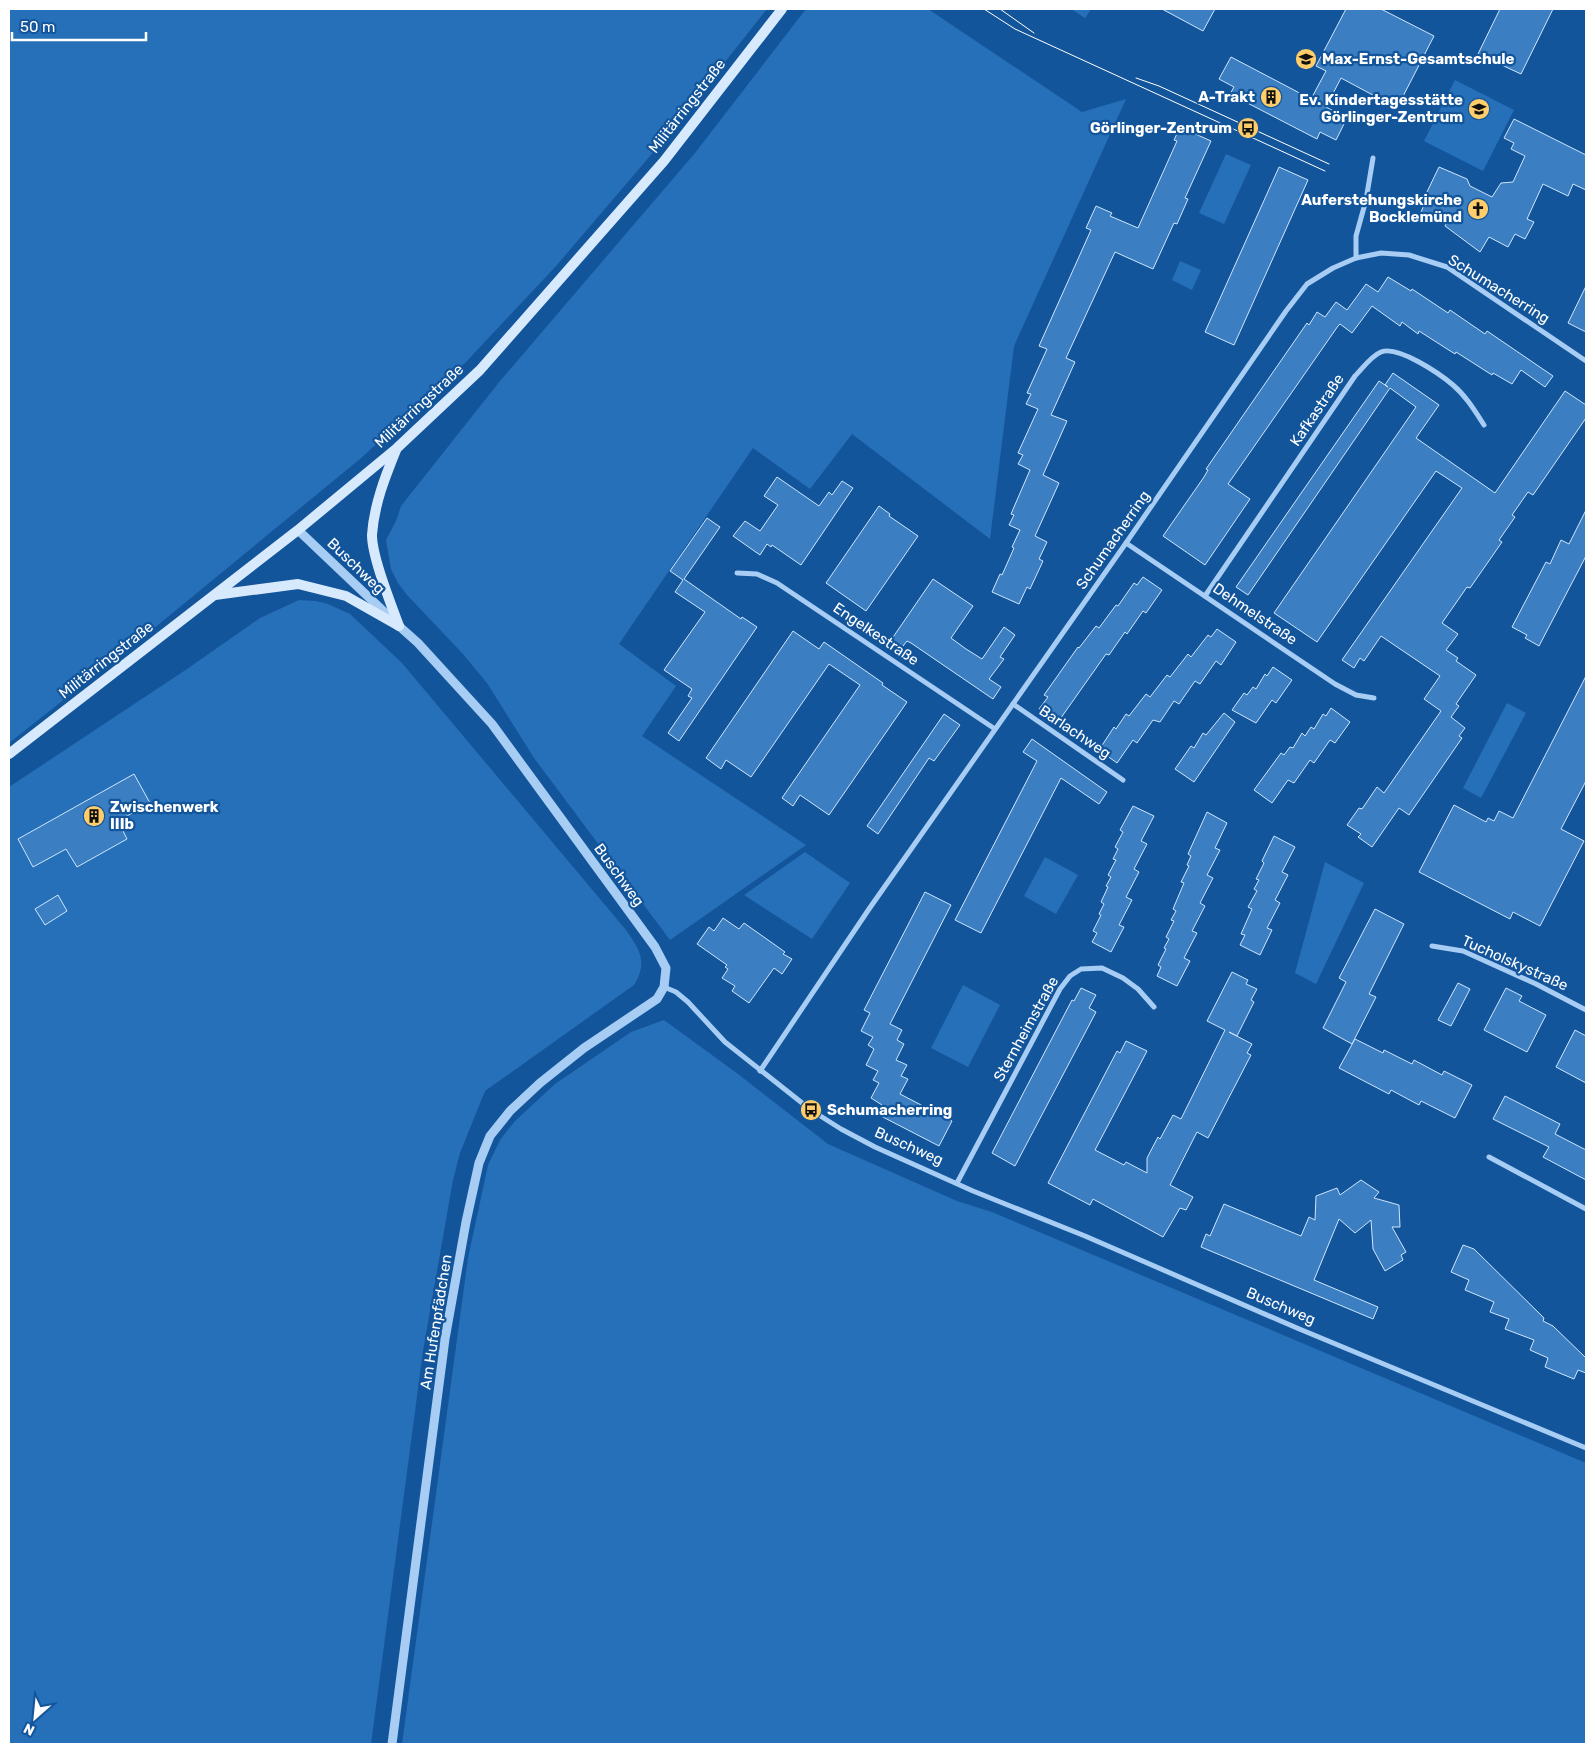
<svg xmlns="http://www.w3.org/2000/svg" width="1595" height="1753" font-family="Rubik,sans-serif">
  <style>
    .green { fill: #266fb9 }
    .building { fill: #3c7ec2; stroke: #cfe6fd }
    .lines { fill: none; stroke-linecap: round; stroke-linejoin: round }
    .minor { stroke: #a7cdf4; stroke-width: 5 }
    .tertiary { stroke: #a7cdf4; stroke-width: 9 }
    .secondary { stroke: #d7e9fd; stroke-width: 10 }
    .tram { stroke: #fff; stroke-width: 1 }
    .labels { text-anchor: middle; stroke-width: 4.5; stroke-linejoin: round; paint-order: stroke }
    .poi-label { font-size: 15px; font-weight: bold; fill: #fff; stroke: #13559b; text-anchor: end }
    .street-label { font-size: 15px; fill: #fff; stroke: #13559b }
  </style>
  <rect width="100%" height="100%" fill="#13559b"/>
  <g class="green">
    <polygon points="9,9 767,9 656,149 557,265 466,362 360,459 147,634 9,743"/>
    <polygon points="806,9 928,9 1082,112 1126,99 1014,346 990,539 852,434 810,489 753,448 619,644 676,686 642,736 806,845 670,940 534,758 487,683 462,653 407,595 398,583 391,569 386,540 396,521 401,506 500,381 695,153"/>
    <polygon points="1071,9 1091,9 1085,18"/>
    <polygon points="1455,80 1514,110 1483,171 1424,141"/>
    <polygon points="1226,154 1251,165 1224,224 1199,213"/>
    <polygon points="1180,261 1201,270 1192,290 1172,280"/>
    <path d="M299,600L316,601L328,604L350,614L402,663L626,930C640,950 648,962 634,985L485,1091L460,1153L453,1180L423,1351L371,1744H9V787L187,669L260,618Z"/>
    <polygon points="1507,703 1526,713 1481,798 1463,788"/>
    <polygon points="805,852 850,883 812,939 744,895"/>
    <polygon points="1045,857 1078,875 1056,914 1024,896"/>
    <polygon points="1325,862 1364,883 1316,984 1295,973"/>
    <polygon points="963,985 1000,1005 968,1067 931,1048"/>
    <polygon points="664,1020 738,1074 828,1144 957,1201 992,1212 1586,1463 1586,1744 402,1744 468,1258 488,1165 500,1140 515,1121 555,1084 631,1032"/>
  </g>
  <g class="building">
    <polygon points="1162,9 1215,9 1203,31"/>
    <polygon points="1346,9 1381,9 1434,36 1397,108 1341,78 1326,107 1347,118 1336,140 1320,132 1317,139 1230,94 1234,87 1219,79 1231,57 1311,99 1326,71 1316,66"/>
    <polygon points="1500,9 1553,9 1521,74 1478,54"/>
    <polygon points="1514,119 1586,155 1586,190 1573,184 1568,196 1543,184 1527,219 1534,222 1525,239 1515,234 1508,247 1489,237 1480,252 1445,226 1446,224 1421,212 1424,205 1425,196 1439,167 1467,179 1470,186 1492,197 1501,183 1513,182 1525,156 1511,149 1514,143 1504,138"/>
    <polygon points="1180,127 1211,141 1185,198 1188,199 1177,224 1174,223 1153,269 1115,252 1066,358 1075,362 1051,415 1067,421 1043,475 1059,483 1035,536 1047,542 1039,559 1043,561 1030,589 1027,587 1019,604 992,592 1000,574 1002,575 1014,548 1012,547 1020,530 1009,525 1014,515 1011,514 1030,470 1018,464 1023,455 1018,453 1038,409 1026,404 1031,394 1027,393 1047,349 1039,346 1091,230 1086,228 1096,206 1112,213 1110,216 1138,228 1177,141 1174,140"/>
    <polygon points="1279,167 1308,180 1234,345 1205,332"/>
    <polygon points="1388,277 1411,291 1412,289 1448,313 1450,310 1485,334 1487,331 1553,376 1545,387 1521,370 1512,384 1493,373 1492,375 1456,352 1455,354 1419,331 1418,334 1402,322 1400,326 1372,306 1352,333 1340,324 1338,326 1228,484 1250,499 1205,565 1163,536 1204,477 1208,470 1206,469 1307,323 1309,325 1317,312 1325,317 1336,302 1347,310 1366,284 1378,292"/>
    <polygon points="1586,286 1586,332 1568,323"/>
    <polygon points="1393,373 1439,405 1416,438 1495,493 1565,391 1586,405 1586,418 1533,495 1528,492 1512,515 1515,517 1499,540 1502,542 1470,588 1467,587 1442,623 1458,634 1446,650 1458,658 1456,661 1476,675 1456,704 1459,706 1451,717 1465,728 1459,736 1462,738 1409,815 1399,808 1372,847 1358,837 1361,834 1347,825 1359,808 1362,809 1377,787 1384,793 1441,711 1424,699 1440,676 1381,636 1364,661 1360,658 1354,668 1342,660 1462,488 1436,471 1317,642 1274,613 1416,407 1390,388 1248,595 1236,587 1379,381 1388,387 1385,385"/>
    <polygon points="777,477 819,506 829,492 832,495 842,481 853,488 801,565 772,545 771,547 767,544 760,555 733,536 745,521 760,531 778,505 764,496"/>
    <polygon points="879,506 890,514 889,516 918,536 866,611 826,583"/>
    <polygon points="1586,510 1586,556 1539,646 1525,638 1527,635 1512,627 1546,562 1550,564 1561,540 1569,544"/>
    <polygon points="707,518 720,527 684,579 741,619 742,617 757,627 679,741 668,733 692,698 688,696 692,689 664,670 705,612 675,592 683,580 670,571"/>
    <polygon points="1143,577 1162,590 1146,613 1143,611 1127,634 1125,632 1109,655 1106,654 1058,722 1039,709 1048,697 1044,695 1078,647 1079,648 1096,626 1099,628 1116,605 1118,606 1134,583 1137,585"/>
    <polygon points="933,579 973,606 951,638 966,649 982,659 1004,627 1015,635 1000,657 1004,659 989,679 1001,687 993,699 911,643 907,641 900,650 889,643"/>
    <polygon points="1217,629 1236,642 1221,665 1216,661 1200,684 1195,681 1179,704 1174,701 1160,722 1153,720 1137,743 1133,740 1117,763 1099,750 1114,727 1116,729 1126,714 1129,716 1146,694 1150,697 1167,675 1170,677 1188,654 1191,657 1208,635 1211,637"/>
    <polygon points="793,631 819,649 824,642 883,683 882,685 907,702 829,815 800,795 793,806 782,798 860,685 829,664 751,777 726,760 721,769 706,758"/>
    <polygon points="1273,667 1292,680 1276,703 1272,700 1256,723 1232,710 1244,693 1247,695 1253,687 1256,689 1265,674 1267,676"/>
    <polygon points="1586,676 1586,781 1561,829 1584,841 1540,926 1513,912 1510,919 1419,872 1454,805 1486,822 1488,818 1494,821 1499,811 1513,818"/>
    <polygon points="1331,708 1350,722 1335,743 1330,740 1314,763 1310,760 1294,783 1288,780 1272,803 1254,790 1281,753 1284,755 1290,747 1293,748 1302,733 1305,736 1311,727 1314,729 1323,714 1326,716"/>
    <polygon points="1224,713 1235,722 1194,782 1175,769 1191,746 1194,748 1203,733 1206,735"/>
    <polygon points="944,714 960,725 934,761 929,758 878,834 867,826"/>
    <polygon points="1032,739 1107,792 1099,804 1061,778 981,933 955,920 1037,761 1023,752"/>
    <polygon points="134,774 150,803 118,821 127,839 77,867 66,849 33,867 18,839"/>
    <polygon points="1133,806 1154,816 1141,841 1147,844 1134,869 1139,872 1126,897 1132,900 1119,925 1124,927 1111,952 1092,942 1097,933 1093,931 1101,915 1099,914 1104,904 1101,902 1108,887 1106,886 1111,877 1108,875 1116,860 1113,859 1118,849 1115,847 1123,832 1120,830"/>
    <polygon points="1207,812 1227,823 1215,848 1220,850 1207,875 1213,878 1200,903 1205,906 1192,931 1197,933 1184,958 1190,961 1177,986 1157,976 1161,967 1158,965 1166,949 1164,948 1169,939 1166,937 1174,921 1171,920 1176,911 1173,909 1184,883 1181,882 1189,866 1187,865 1191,856 1188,854"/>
    <polygon points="1274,836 1295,847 1282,872 1288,875 1275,900 1280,903 1267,928 1272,930 1260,955 1240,945 1245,935 1241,934 1252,909 1248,907 1257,891 1254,889 1259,880 1256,879 1264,863 1262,861"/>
    <polygon points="925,892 951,905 890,1024 902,1030 897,1040 904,1044 896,1060 907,1065 901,1076 908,1079 900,1094 952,1121 939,1146 877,1114 882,1105 871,1098 879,1083 873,1080 878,1071 866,1065 874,1049 868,1045 873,1037 861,1031 870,1013 864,1010"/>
    <polygon points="58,895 67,911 45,925 35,909"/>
    <polygon points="1375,909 1404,924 1369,994 1376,997 1352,1044 1323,1028 1346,982 1339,978"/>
    <polygon points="723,918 739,929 744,923 785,952 783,954 792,959 782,974 774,968 749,1003 732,991 735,986 722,978 728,969 725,967 727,965 697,944 709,927 714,931"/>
    <polygon points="1232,972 1248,980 1246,984 1257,989 1251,1000 1254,1002 1237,1036 1229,1032 1252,1044 1247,1053 1251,1055 1208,1138 1197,1132 1170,1185 1193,1197 1186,1210 1180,1208 1163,1237 1093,1199 1090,1205 1048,1183 1117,1051 1120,1053 1126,1041 1147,1051 1095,1150 1124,1165 1126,1162 1147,1173 1147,1158 1158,1137 1160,1139 1173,1115 1181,1119 1225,1030 1207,1021"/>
    <polygon points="1458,983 1470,989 1451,1026 1438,1020"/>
    <polygon points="1081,988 1096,995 1089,1008 1096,1012 1015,1166 992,1153 1072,1000 1074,1001"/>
    <polygon points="1506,988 1522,996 1519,1001 1546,1015 1527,1052 1484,1030"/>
    <polygon points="1575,1030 1586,1036 1586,1083 1556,1067"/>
    <polygon points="1355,1039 1383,1053 1384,1050 1412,1064 1414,1060 1442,1075 1444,1071 1472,1085 1455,1118 1421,1101 1419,1105 1391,1090 1389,1094 1339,1068"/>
    <polygon points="1505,1096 1560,1124 1555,1134 1586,1150 1586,1180 1543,1157 1549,1147 1493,1119"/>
    <polygon points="1361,1180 1379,1192 1374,1198 1399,1205 1400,1227 1392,1227 1406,1252 1401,1255 1403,1260 1385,1271 1373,1249 1371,1220 1355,1233 1339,1219 1314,1280 1378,1307 1373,1319 1201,1247 1206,1234 1210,1236 1224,1204 1301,1236 1309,1217 1315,1220 1316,1196 1337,1188 1340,1195"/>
    <polygon points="1463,1245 1474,1249 1544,1318 1543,1321 1553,1326 1586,1358 1586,1373 1578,1370 1574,1379 1545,1367 1548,1358 1530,1350 1534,1340 1505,1329 1509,1319 1490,1312 1494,1302 1465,1290 1469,1280 1451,1272"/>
  </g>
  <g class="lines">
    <g class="minor">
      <polyline points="1356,258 1356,236 1366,200 1373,158"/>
      <polyline points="1126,543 1335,684 1356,695 1374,698"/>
      <polyline points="737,573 757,574 777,583 995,729"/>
      <path d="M1205,596L1355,376C1362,369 1371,356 1381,352C1398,345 1440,374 1453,385C1466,396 1475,411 1484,425"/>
      <polyline points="1013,704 1123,780"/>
      <polyline points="1432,946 1463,951 1536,984 1586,1010"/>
      <polyline points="664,987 676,992 688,1002 725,1042 811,1110 841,1129 875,1147 973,1191 1085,1236 1297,1328 1586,1448"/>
      <polyline points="760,1071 869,909 1126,543 1286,311 1307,284 1333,268 1356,258 1381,253 1409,255 1447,267 1586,361"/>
      <polyline points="1489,1157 1586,1209"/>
      <polyline points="957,1183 1060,989 1070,976 1081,969 1102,968 1123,978 1138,989 1154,1007"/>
    </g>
    <polyline class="tertiary" points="298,530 399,626 418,643 492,724 655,947 666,968 664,987 657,999 584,1048 540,1083 510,1111 490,1136 479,1163 466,1222 445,1339 392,1744"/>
    <g class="secondary">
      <path d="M396,450C385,477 374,505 372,535C372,557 391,604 399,626"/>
      <polyline points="215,595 298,584 346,596 399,626"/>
      <polyline points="9,754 298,530 397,448 480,370 664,161 782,9"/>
    </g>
    <g class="tram">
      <polyline points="984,9 1015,29 1325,171"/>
      <polyline points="1000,9 1034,33"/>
      <polyline points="1136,78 1159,86 1329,164"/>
    </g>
  </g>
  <defs>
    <g id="school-disc" transform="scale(1.125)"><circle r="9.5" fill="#ffcd69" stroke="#13559b"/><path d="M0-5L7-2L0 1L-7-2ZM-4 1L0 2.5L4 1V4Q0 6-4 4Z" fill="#111"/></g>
    <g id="building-disc" transform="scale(1.125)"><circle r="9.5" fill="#ffcd69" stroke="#13559b"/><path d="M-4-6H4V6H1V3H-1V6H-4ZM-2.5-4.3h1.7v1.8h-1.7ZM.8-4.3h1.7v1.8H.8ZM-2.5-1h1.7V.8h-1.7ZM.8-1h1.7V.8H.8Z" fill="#111"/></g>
    <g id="bus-disc" transform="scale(1.125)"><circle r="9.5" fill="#ffcd69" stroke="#13559b"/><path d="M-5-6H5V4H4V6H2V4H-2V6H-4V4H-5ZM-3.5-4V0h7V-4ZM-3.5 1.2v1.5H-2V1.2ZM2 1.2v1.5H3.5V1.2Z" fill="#111"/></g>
    <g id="church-disc" transform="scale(1.125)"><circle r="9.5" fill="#ffcd69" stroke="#13559b"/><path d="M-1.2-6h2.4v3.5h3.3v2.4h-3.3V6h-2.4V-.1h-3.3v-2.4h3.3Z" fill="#111"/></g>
  </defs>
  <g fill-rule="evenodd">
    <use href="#school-disc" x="1306" y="59"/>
    <use href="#building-disc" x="1271" y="97"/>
    <use href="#school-disc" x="1479" y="109"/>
    <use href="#bus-disc" x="1248" y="128"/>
    <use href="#church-disc" x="1478" y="209"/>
    <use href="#building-disc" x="94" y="816"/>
    <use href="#bus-disc" x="811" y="1110"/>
  </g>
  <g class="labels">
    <g class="poi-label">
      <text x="1322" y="64" text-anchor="start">Max-Ernst-Gesamtschule</text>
      <text x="1255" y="102">A-Trakt</text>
      <text x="1463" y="105">Ev. Kindertagesstätte<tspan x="1463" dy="17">Görlinger-Zentrum</tspan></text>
      <text x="1232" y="133">Görlinger-Zentrum</text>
      <text x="1462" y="205">Auferstehungskirche<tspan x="1462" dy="17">Bocklemünd</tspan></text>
      <text x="110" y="812" text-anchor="start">Zwischenwerk<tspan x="110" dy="17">IIIb</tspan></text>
      <text x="827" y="1115" text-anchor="start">Schumacherring</text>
    </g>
    <g class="street-label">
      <text transform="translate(687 106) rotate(-52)" y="5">Militärringstraße</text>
      <text transform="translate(1499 289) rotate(32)" y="5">Schumacherring</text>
      <text transform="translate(419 406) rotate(-43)" y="5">Militärringstraße</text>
      <text transform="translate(1317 410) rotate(-56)" y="5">Kafkastraße</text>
      <text transform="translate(1113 540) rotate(-55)" y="5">Schumacherring</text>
      <text transform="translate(356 566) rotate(44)" y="5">Buschweg</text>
      <text transform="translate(1255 614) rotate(34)" y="5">Dehmelstraße</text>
      <text transform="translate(876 634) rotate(34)" y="5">Engelkestraße</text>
      <text transform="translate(106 660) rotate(-38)" y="5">Militärringstraße</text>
      <text transform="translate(1075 732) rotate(34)" y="5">Barlachweg</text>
      <text transform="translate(619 875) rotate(54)" y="5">Buschweg</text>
      <text transform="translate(1515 963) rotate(24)" y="5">Tucholskystraße</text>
      <text transform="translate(1026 1029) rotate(-61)" y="5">Sternheimstraße</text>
      <text transform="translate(909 1146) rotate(24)" y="5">Buschweg</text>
      <text transform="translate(1281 1306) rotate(23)" y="5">Buschweg</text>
      <text transform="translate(436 1322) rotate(-81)" y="5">Am Hufenpfädchen</text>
    </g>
  </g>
  <rect width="1595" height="1753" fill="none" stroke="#ffffff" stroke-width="20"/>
  <g transform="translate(35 1718) rotate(207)" stroke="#13559b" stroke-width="4" paint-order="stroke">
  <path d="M0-4L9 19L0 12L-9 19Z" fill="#ffffff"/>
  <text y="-8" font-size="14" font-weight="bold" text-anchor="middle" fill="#ffffff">N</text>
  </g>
  <path d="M12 32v8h134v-8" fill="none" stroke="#ffffff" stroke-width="2.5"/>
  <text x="20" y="32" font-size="15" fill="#ffffff" stroke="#13559b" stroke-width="4" paint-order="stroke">50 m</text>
</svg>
